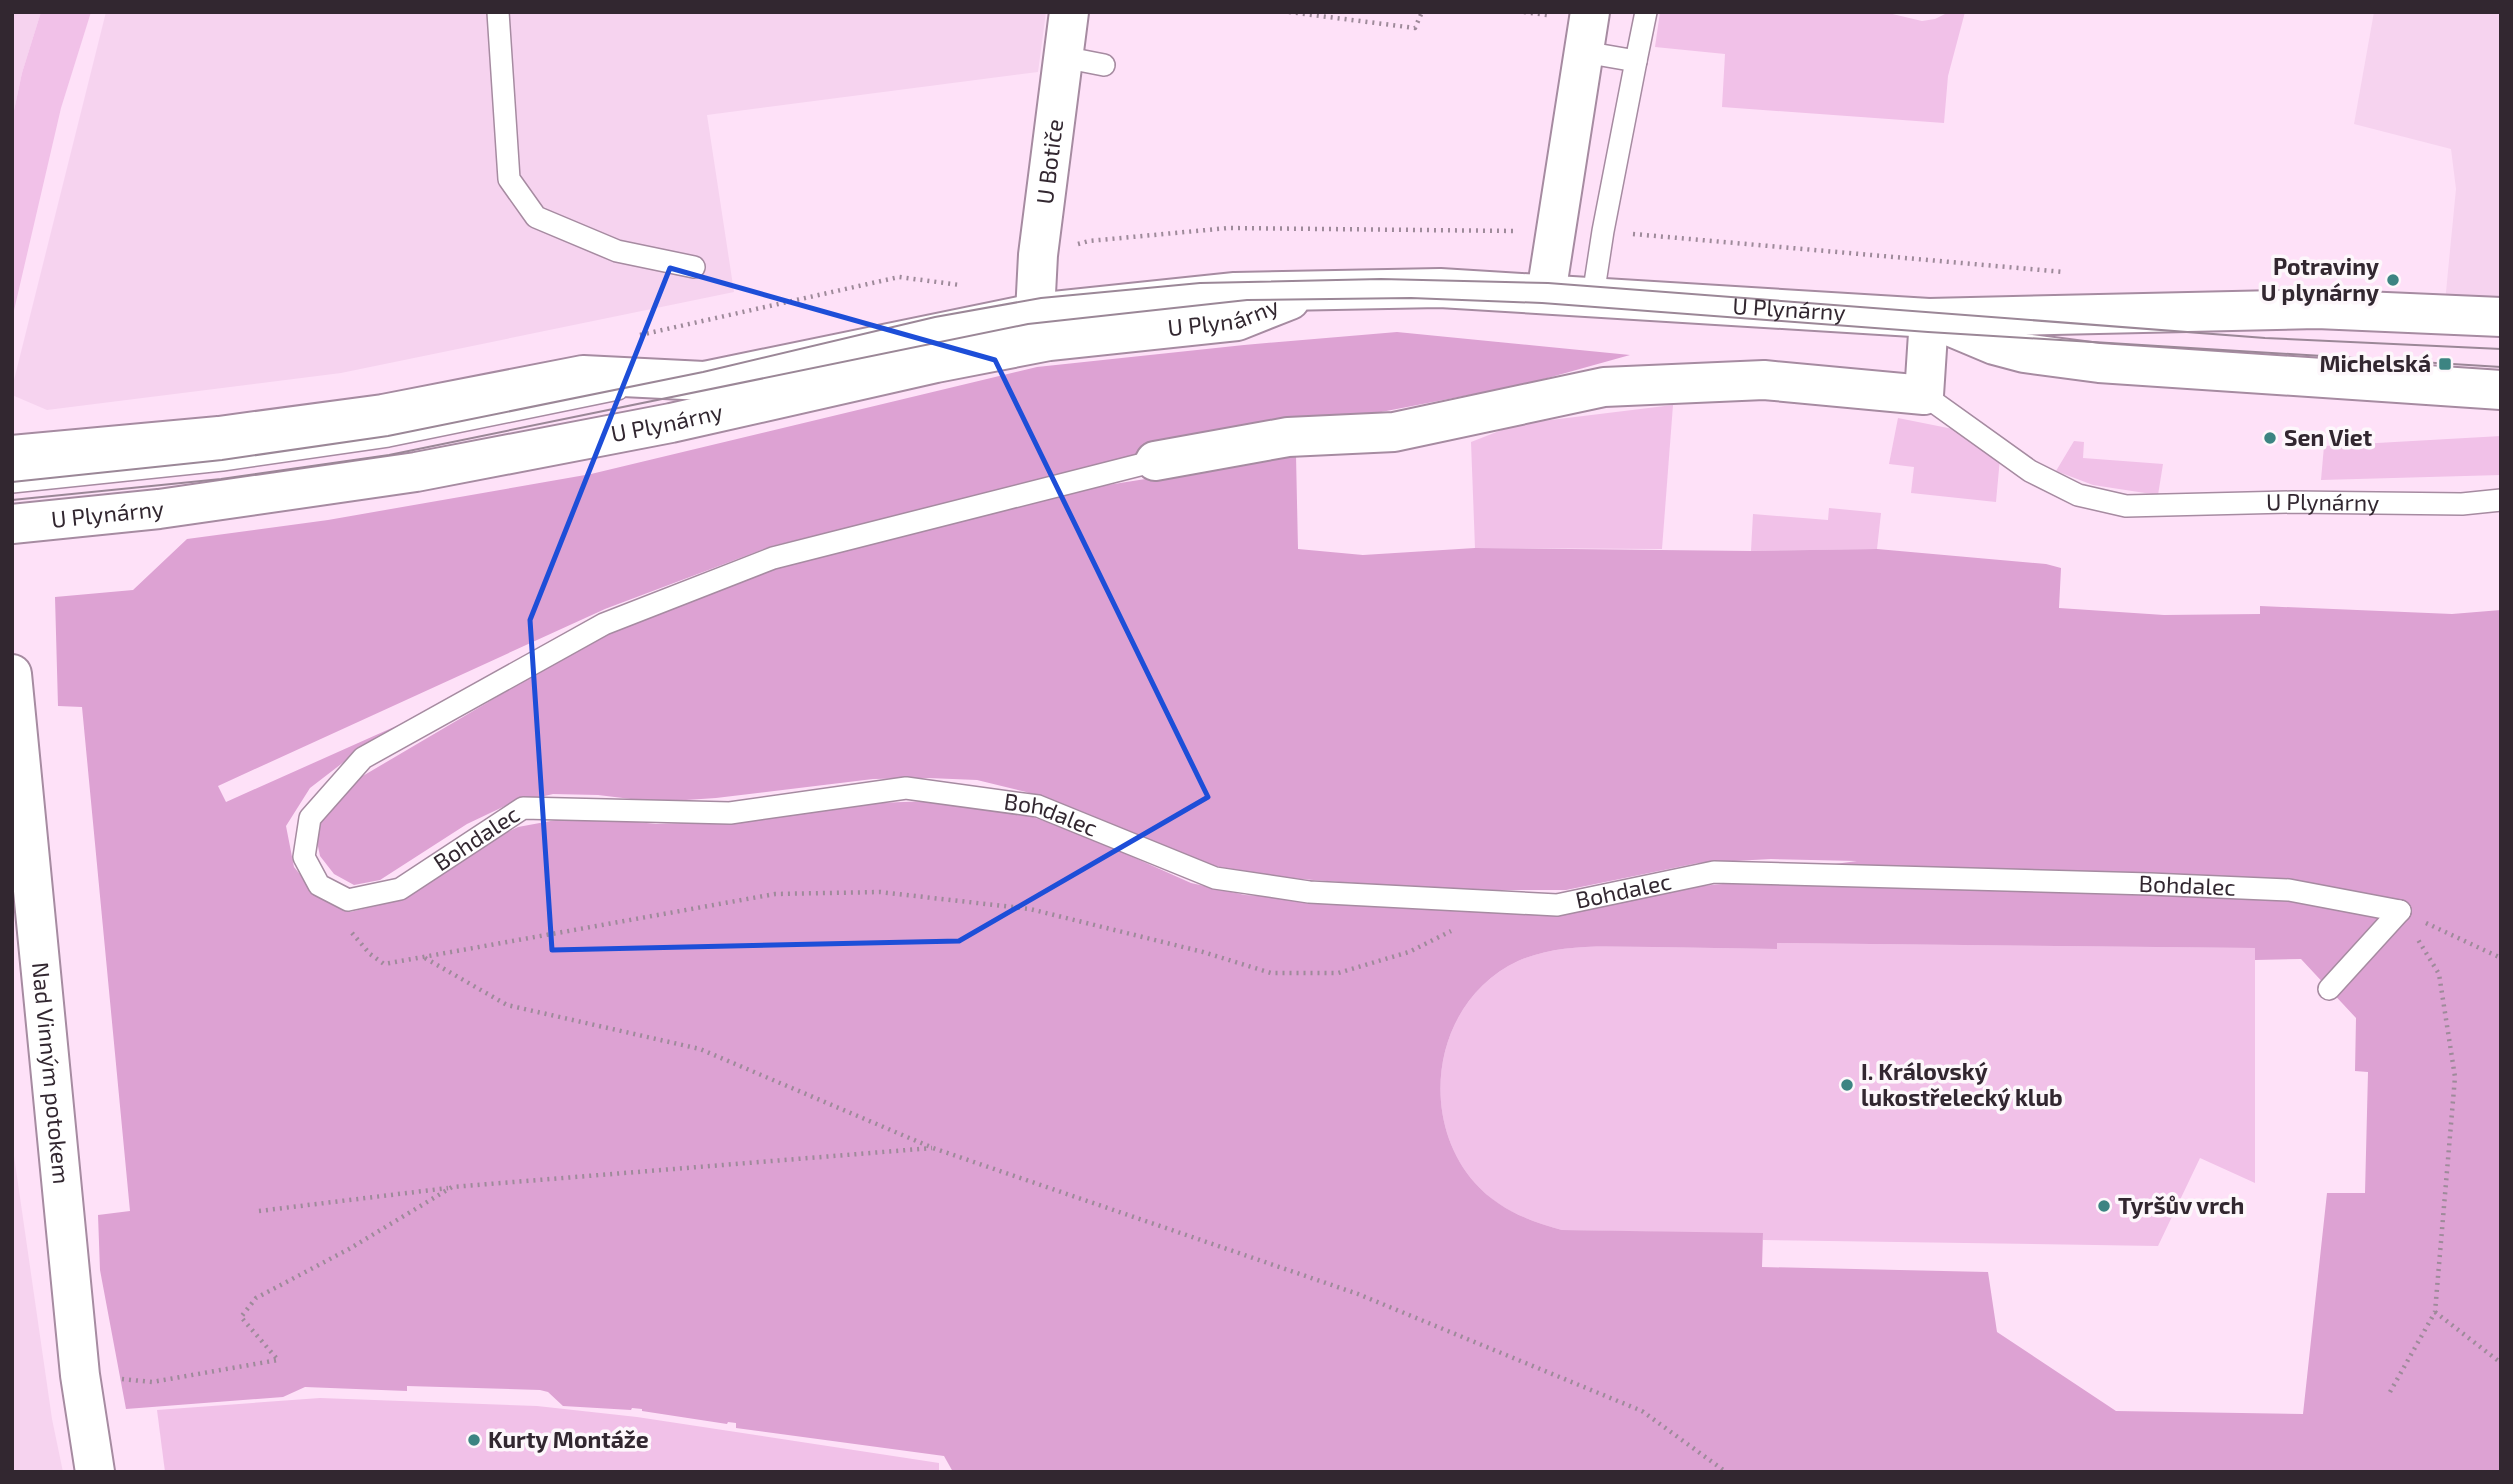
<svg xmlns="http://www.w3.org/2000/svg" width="2513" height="1484" font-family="'Exo 2',sans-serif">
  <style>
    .built { fill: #f6d3ef }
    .green { fill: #f1c1e8 }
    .forest { fill: #dda2d3; fill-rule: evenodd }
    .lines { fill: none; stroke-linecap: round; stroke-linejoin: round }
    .lane-casing { stroke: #a68ba1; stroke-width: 24 }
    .street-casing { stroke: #a68ba1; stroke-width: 42 }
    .secondary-casing { stroke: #a68ba1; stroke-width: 42 }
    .path { stroke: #9e8a9a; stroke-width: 4.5; stroke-dasharray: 2 5; stroke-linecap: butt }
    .lane { stroke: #fff; stroke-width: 21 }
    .street { stroke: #fff; stroke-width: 38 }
    .secondary { stroke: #fff; stroke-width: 38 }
    .tram { stroke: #9b8797; stroke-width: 2 }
    .marked { fill: none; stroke: #1d4ed8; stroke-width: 5; stroke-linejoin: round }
    .poi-dot { fill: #3c8482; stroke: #fdf7fb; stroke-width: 2.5 }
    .labels { text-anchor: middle; stroke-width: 7; stroke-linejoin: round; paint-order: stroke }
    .street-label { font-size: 23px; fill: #322730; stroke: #fdf7fb }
    .poi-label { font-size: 23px; font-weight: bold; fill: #322730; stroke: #fdf7fb; text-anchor: start }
  </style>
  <rect width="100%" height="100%" fill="#fee1f8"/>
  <g class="built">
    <polygon points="12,12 41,12 22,73 12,120"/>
    <polygon points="106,12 1046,12 1038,72 707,115 734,292 341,373 47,410 12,395 12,388"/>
    <polygon points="2374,12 2501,12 2501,306 2445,302 2456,189 2451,149 2354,124"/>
    <polygon points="12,1142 52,1419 63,1472 12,1472"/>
  </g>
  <g class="green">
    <polygon points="41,12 91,12 61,108 12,319 12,120 22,73"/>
    <polygon points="1660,12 1884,12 1922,21 1935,19 1949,12 1965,12 1948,76 1944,123 1722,107 1725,54 1655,47"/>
    <polygon points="1673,405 1662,549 1475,548 1471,442 1517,424"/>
    <polygon points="1898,418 1958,430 2000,458 1996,502 1911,493 1914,467 1889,464"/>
    <polygon points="2501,436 2501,475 2321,480 2324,446"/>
    <polygon points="2074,441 2084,442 2083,458 2163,464 2158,495 2093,485 2056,471"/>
    <polygon points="1829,508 1881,513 1877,549 1751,551 1753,514 1828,520"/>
    <path d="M1777,943L2255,948V1183L2200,1158L2158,1246L1763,1240V1234L1562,1230C1529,1221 1499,1210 1475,1183C1416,1116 1434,1000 1518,961C1561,942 1608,947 1654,947C1695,948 1735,948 1776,949Z"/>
    <polygon points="320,1398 537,1406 637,1417 939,1463 939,1472 165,1472 157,1410"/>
  </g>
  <path class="forest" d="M1397,332L1630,355L1526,384L1086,469L772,546L605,609L218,786L226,802L432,710L349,758L310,788L286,826L294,867L315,893L350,912L388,903L477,846L518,827L556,820L600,818L656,824L716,822L877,803L930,801L1021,813L1079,833L1191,883L1245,895L1449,909L1777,879L1835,864L1857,861L1771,859L1698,863L1566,890H1448L1247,875L1199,861L1088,814L1026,792L977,780L928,778L873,779L716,798L656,802L598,795L553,794L507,805L467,824L380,880L354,885L334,874L320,856L315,832L328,805L361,777L614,628L779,564L1089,488L1296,455L1298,549L1363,555L1475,548L1751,551L1877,549L2046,564L2061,568L2059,608L2164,615L2260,614V606L2452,614L2501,610V1472H953L944,1456L736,1428V1423L728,1422L727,1424L642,1411V1409L632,1408L631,1410L563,1406L548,1392L540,1390L407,1386V1391L305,1387L283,1397L126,1409L100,1270L98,1215L130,1211L82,707L58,706L55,597L133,590L187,539L328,520L591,474L1037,367L1244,345ZM1777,943L2255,948V960L2301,959L2356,1018L2355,1071L2368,1072L2365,1193H2327L2303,1414L2116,1411L1997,1332L1988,1272L1762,1267L1763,1233L1562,1230C1529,1221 1498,1209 1475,1183C1416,1116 1434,1000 1518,961C1561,942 1608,947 1654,947C1695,948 1736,948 1777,949Z"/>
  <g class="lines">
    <g class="lane-casing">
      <g id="lane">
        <polyline points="498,12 509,179 536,217 617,251 694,267"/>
        <polyline points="1584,52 1636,61 1646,12"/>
        <polyline points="1063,57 1104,65"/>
        <polyline points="1593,296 1603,231 1636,61"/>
        <path id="s1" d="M1924,395L2030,471L2078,495L2126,506L2292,502L2462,504L2501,500"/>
        <path id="s2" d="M1155,461L773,558L604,624L363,758L310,818L304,857L319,885L348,900L400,889L523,808L730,813L906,788L1038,806L1215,878L1309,892L1557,905L1714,872L2150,884L2289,890L2400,911"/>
        <polyline points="12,482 222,460 388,436 618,389"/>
        <polyline points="2329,989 2400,911"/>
      </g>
    </g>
    <g class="street-casing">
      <g id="street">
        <polyline points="1546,294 1590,12"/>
        <path id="s3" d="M1035,313L1038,255L1069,12"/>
        <polyline points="1155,461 1288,437 1394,432 1604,387 1764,380 1924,395 1929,318"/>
      </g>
    </g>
    <g class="secondary-casing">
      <g id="secondary">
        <polyline points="1944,324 1994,345 2024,353 2099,363 2501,390"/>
        <path id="s4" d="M12,455L219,436L383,414L583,375L704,381L1035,313L1235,292L1440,288L1929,318L2317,309L2501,317"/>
        <path id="s5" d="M12,524L159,509L416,472L671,423L936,363L1049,341L1237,321L1290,300"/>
        <path id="s6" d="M12,674L80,1375L95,1472"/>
      </g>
    </g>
    <g class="path">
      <polyline points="1289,12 1415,28 1422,12"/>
      <polyline points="1524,12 1547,15 1548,12"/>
      <polyline points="1633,234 2064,272"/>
      <polyline points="1078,244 1089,241 1228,228 1516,231"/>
      <polyline points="640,335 899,277 960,285"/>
      <polyline points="2426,923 2501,958"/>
      <polyline points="352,933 370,954 384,964 775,894 880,892 1030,909 1203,952 1271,973 1338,973 1409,952 1451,931"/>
      <polyline points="425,958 507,1005 700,1049 933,1148 1358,1294 1642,1411 1726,1472"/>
      <polyline points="259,1211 448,1188"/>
      <polyline points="2435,1312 2501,1363"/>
      <polyline points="122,1379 152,1382 278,1360 241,1317 256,1298 349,1249 452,1187 932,1148"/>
      <polyline points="2390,1392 2435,1312 2455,1077 2439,974 2417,938"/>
    </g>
    <use href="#lane" class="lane"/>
    <use href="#street" class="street"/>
    <use href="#secondary" class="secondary"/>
    <g class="tram">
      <polyline points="12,482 222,460 388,436 703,372 935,317 1041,298 1200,283 1381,279 1548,283 2265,338 2501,349"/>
      <polyline points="12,500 221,479 389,455 1028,324 1247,300 1411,298 1542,303 1928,332 2501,367"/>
    </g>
  </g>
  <path class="marked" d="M670,268L995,360L1208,797L959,941L552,950L530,620Z"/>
  <g class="poi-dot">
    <circle cx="2393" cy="280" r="7"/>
    <rect x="2438" y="357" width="14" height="14" rx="3.5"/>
    <circle cx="2270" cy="438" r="7"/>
    <circle cx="1847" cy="1085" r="7"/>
    <circle cx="2104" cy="1206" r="7"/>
    <circle cx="474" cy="1440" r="7"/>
  </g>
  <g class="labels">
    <g class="street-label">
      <text dy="8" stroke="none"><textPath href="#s3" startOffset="152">U Botiče</textPath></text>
      <text dy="8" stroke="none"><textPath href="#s4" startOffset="1792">U Plynárny</textPath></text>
      <text dy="8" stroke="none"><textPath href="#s5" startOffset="1230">U Plynárny</textPath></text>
      <text dy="8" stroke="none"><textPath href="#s5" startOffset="663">U Plynárny</textPath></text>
      <text dy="8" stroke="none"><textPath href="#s1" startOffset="430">U Plynárny</textPath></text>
      <text dy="8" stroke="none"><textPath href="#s5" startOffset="96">U Plynárny</textPath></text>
      <text dy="8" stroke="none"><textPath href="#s2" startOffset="1768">Bohdalec</textPath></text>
      <text dy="8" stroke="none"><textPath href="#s2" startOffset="1180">Bohdalec</textPath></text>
      <text dy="8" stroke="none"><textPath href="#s2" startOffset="2922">Bohdalec</textPath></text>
      <text dy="8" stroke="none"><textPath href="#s2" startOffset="2356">Bohdalec</textPath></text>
      <text dy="8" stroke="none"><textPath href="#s6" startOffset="401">Nad Vinným potokem</textPath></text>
    </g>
    <g class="poi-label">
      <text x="2379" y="275" text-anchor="end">Potraviny<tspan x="2379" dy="26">U plynárny</tspan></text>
      <text x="2431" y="372" text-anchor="end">Michelská</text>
      <text x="2284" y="446">Sen Viet</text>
      <text x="1861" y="1080">I. Královský<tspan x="1861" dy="26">lukostřelecký klub</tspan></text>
      <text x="2118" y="1214">Tyršův vrch</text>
      <text x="488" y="1448">Kurty Montáže</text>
    </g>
  </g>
  <rect width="2513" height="1484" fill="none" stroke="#322730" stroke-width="28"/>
</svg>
